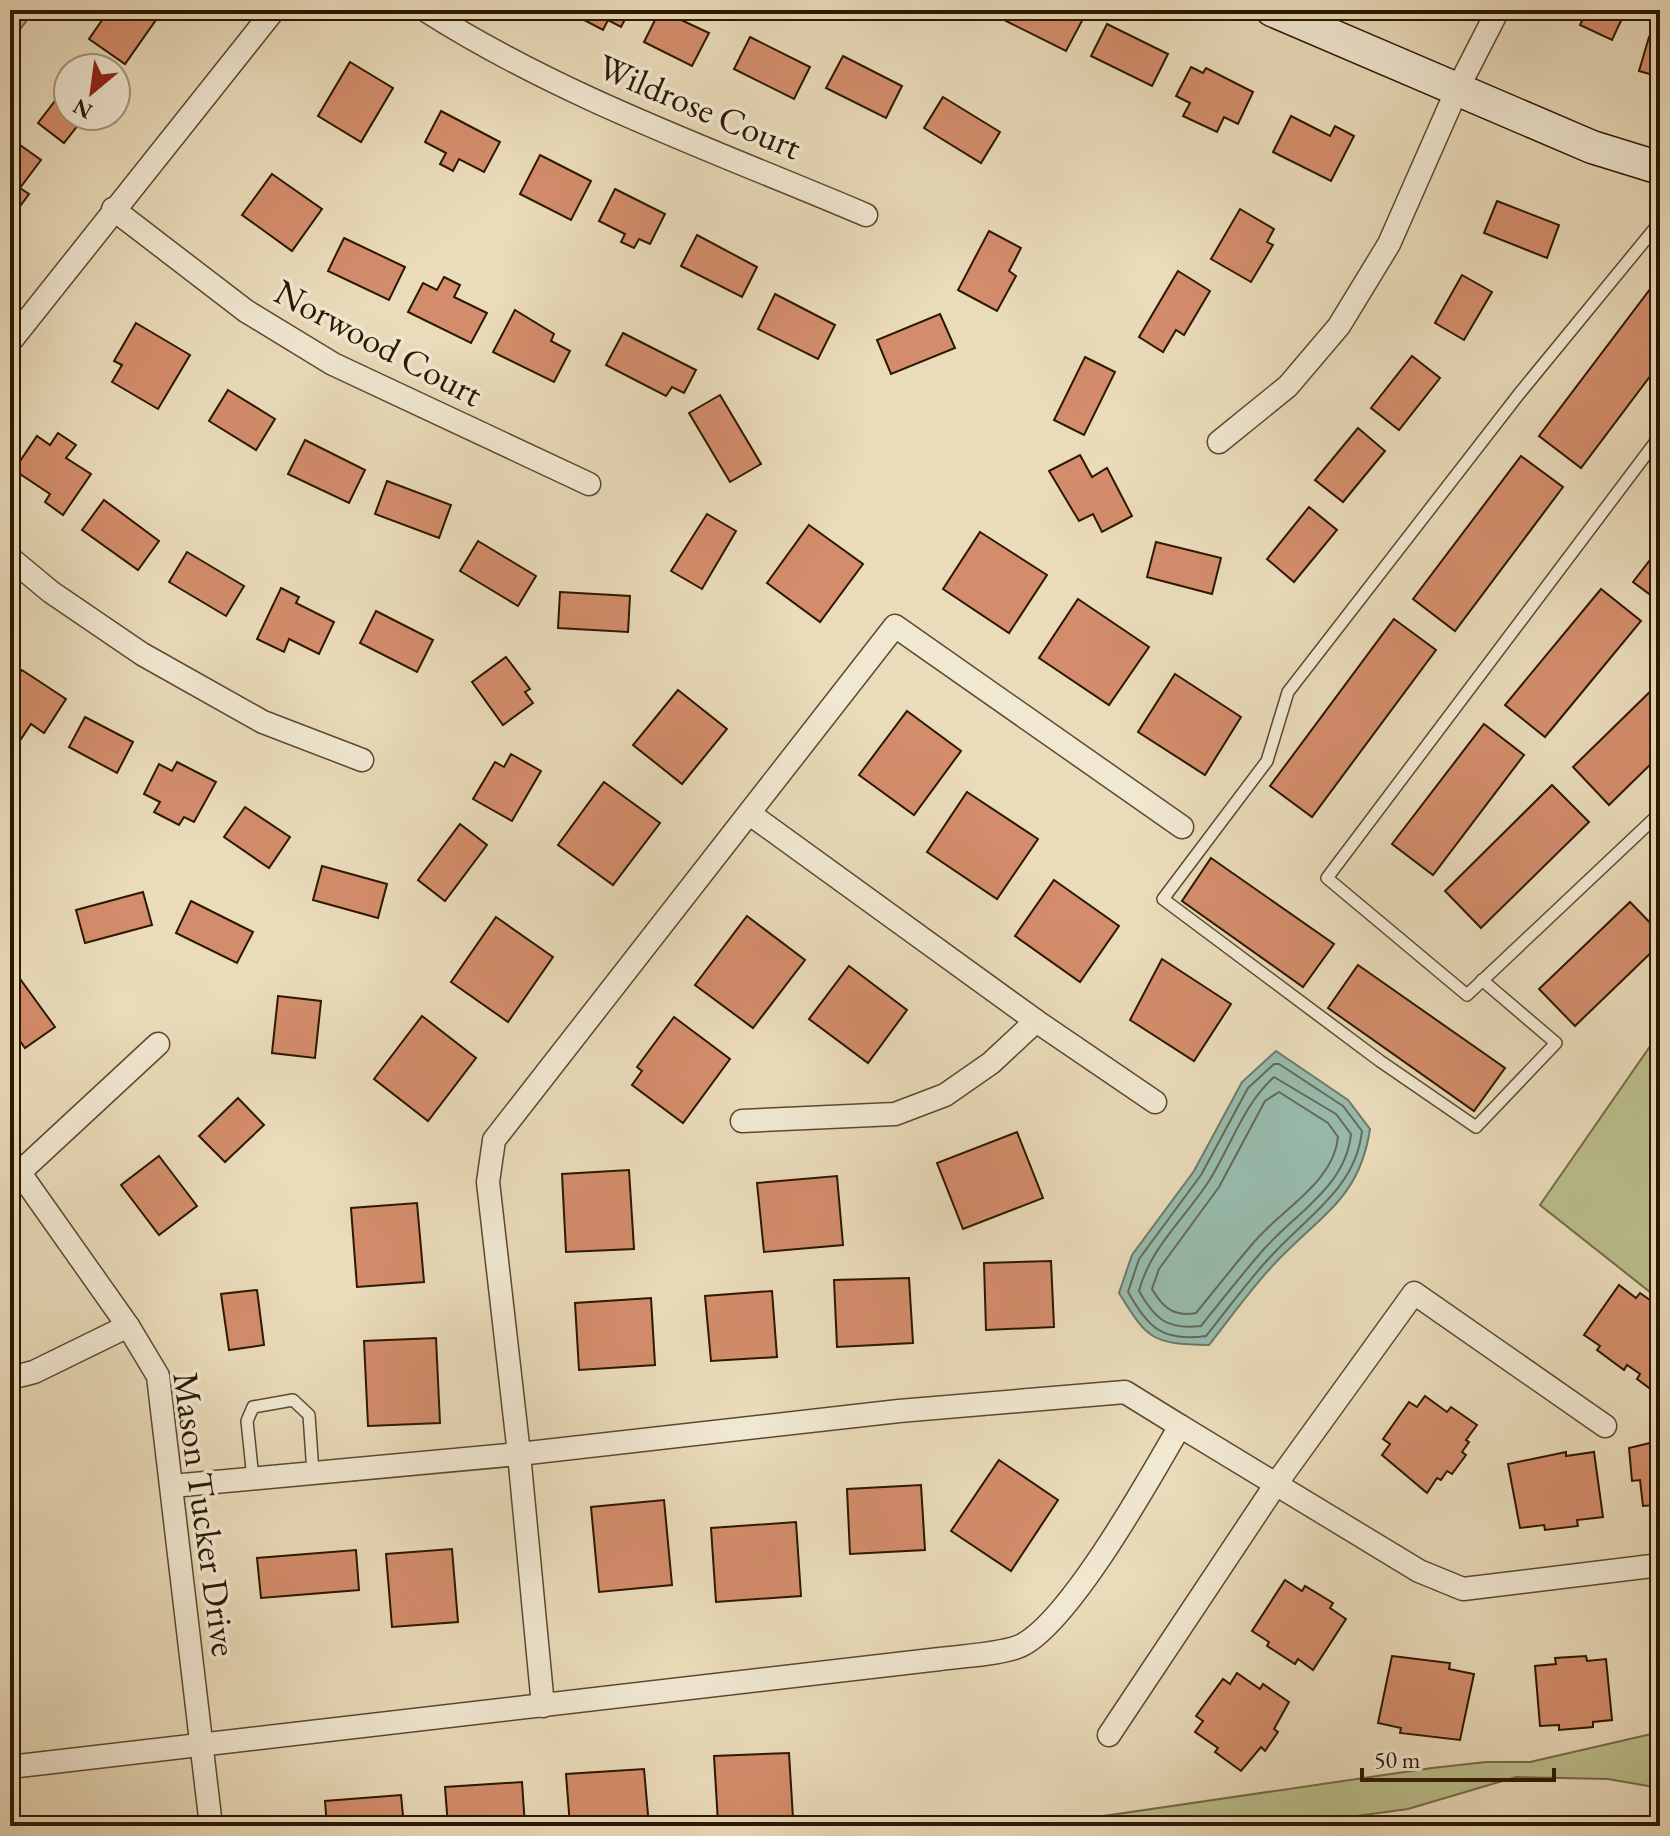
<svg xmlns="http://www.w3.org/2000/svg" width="1670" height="1836" font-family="'EB Garamond',serif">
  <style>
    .green { fill: #bbbe8c; stroke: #736b46; stroke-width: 2 }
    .water { fill: #98bbad; stroke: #6c7a68; stroke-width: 2 }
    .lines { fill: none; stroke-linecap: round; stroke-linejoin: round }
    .shore { stroke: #626a56; stroke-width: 2 }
    .building { fill: #d48d6c; stroke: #2b1800; stroke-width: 2 }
    .lane-casing { stroke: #5b492e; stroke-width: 14 }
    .street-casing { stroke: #5b492e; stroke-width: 25 }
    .secondary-casing { stroke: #2b1800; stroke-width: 35 }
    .lane { stroke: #f1e8d2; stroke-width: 11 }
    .street { stroke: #f1e8d2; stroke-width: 22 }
    .secondary { stroke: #f1e8d2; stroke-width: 32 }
    .labels { text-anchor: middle; stroke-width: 7; stroke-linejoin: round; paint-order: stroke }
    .street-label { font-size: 36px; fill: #2b1800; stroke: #f1e8d2 }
  </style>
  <rect width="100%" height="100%" fill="#eadbba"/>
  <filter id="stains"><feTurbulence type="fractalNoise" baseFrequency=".0025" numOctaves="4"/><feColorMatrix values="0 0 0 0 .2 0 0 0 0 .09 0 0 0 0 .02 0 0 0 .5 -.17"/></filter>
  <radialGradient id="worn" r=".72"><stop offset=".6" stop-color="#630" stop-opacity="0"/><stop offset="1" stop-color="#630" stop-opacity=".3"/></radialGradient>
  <g class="green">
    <polygon points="10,10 35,10 10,42"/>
    <polygon points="1660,1032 1660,1300 1540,1205"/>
    <polygon points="1660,1732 1660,1788 1608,1779 1516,1777 1408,1809 1283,1826 1035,1826 1432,1768 1486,1762 1530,1762"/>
  </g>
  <path class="water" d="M1276,1051L1348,1100L1370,1129C1360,1196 1324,1213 1280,1258C1254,1284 1232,1316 1209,1345C1152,1344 1148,1340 1119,1293L1132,1255L1194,1171L1242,1082Z"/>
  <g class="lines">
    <g class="shore">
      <path d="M1274,1064H1279L1343,1106L1362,1131C1356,1187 1309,1215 1273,1254C1249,1279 1228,1309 1206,1336C1162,1342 1149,1328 1128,1292L1139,1259L1201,1175L1248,1088Z"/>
      <path d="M1274,1077L1336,1114L1351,1134C1346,1186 1296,1213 1264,1249C1242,1274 1222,1300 1201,1326C1167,1330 1155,1319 1139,1291C1150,1248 1185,1218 1209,1181C1231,1146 1243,1105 1274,1077Z"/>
      <path d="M1279,1092L1328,1123L1338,1137C1334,1182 1282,1209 1255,1241C1234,1265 1216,1289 1196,1313C1174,1317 1163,1308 1152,1289L1159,1269L1219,1187L1265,1101Z"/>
    </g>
  </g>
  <g class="building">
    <polygon points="109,10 147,10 158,17 125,64 89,39"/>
    <polygon points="565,10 630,10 621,27 608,20 603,30"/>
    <polygon points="660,10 709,33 692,66 644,42"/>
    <polygon points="1011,10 1070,10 1084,17 1066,51 1006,21"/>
    <polygon points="1587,10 1626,10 1612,40 1580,25"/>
    <polygon points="1107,24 1168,54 1152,86 1091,56"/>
    <polygon points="750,37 810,67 794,99 734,69"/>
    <polygon points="1649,37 1660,41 1660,77 1639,71"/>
    <polygon points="843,56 902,86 886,118 826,88"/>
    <polygon points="350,62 393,88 361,142 318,116"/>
    <polygon points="1191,67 1203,73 1206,68 1253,92 1238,124 1224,117 1217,132 1183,116 1190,103 1176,96"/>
    <polygon points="68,84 68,116 85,116 64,143 38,123"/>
    <polygon points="943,97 1000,132 981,163 924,128"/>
    <polygon points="441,111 500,142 484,172 459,159 453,171 440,164 446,153 425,142"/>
    <polygon points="1291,116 1330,136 1335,126 1354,136 1331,181 1273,152"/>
    <polygon points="13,140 41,160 20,188 29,194 13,216 10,214 10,145"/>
    <polygon points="540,155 591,181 571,220 520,194"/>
    <polygon points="272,174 322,209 292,251 242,215"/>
    <polygon points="615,189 665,214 650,244 639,239 634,248 621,242 625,234 599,221"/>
    <polygon points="1497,201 1559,225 1547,258 1484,233"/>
    <polygon points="1240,209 1274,229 1267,242 1273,245 1251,282 1211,259"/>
    <polygon points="989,231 1021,248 1009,271 1016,276 997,311 958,290"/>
    <polygon points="697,235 757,267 742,297 681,266"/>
    <polygon points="344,238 405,267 389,300 328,271"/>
    <polygon points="1178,271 1210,291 1184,335 1176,330 1163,352 1139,337"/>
    <polygon points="1462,275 1492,292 1464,340 1435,323"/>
    <polygon points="1660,276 1660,363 1581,468 1539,436"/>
    <polygon points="444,277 460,285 454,297 487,313 471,343 408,312 423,283 437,290"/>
    <polygon points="775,294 835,325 818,359 758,329"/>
    <polygon points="515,310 554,334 551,341 570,351 554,382 493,352"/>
    <polygon points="940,314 955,348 891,374 877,340"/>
    <polygon points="136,323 190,355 158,409 112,382 122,365 114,361"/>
    <polygon points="623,333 696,370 684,393 672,387 666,396 606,365"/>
    <polygon points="1412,356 1440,378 1399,430 1371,408"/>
    <polygon points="1085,357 1115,372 1084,435 1054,420"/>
    <polygon points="228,390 275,419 256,450 209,421"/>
    <polygon points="720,395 761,464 730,482 689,413"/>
    <polygon points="1358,428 1385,451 1343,502 1315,480"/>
    <polygon points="58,433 76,445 66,458 91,474 63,515 45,502 50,494 14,470 37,436 50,445"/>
    <polygon points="305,440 365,470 349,503 288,474"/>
    <polygon points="1080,455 1092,477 1107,468 1132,516 1102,532 1093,514 1079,521 1049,471"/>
    <polygon points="1521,456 1563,487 1455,631 1413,599"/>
    <polygon points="387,481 451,505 439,538 375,514"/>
    <polygon points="104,500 159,541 138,570 82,530"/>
    <polygon points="1309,507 1337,530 1294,582 1267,559"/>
    <polygon points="707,514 736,531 702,589 671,571"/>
    <polygon points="809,525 863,564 820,622 767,583"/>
    <polygon points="980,532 1047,575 1009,633 943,589"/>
    <polygon points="478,541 536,576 518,606 460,571"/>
    <polygon points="1156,542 1221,558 1212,594 1147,577"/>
    <polygon points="1660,547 1660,602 1633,582"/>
    <polygon points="187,552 244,586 226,616 169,582"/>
    <polygon points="281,588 299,597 296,603 334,622 319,654 289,639 284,652 257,639"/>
    <polygon points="1601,589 1641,621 1545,737 1505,705"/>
    <polygon points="560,592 630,596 628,632 558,628"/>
    <polygon points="1078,599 1149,647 1109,705 1039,658"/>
    <polygon points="376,611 433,640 417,672 360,643"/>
    <polygon points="1394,619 1436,650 1312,817 1270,786"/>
    <polygon points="506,657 530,689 525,692 533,703 503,725 472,682"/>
    <polygon points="10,668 19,674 22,670 66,699 44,733 31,724 21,739 10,731"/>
    <polygon points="1175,674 1241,717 1205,775 1138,732"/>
    <polygon points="1660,682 1660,755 1609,805 1573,767"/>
    <polygon points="678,690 727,729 682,784 633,745"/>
    <polygon points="907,711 961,751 914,815 859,775"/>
    <polygon points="85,717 133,742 117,773 69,747"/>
    <polygon points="1484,724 1524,755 1433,875 1392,844"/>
    <polygon points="511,754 541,771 512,821 473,799 495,762 504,767"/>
    <polygon points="177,762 216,782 194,822 184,817 179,825 154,812 160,802 144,794 159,764 172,771"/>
    <polygon points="604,782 660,823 613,885 558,845"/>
    <polygon points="1552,785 1589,822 1481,928 1445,891"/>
    <polygon points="967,792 1038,839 997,899 927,852"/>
    <polygon points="245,807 290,837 269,868 224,837"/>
    <polygon points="460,824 487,845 445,901 418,880"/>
    <polygon points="1211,858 1334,944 1303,987 1182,901"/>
    <polygon points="322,866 387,884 378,918 313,900"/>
    <polygon points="1054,880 1119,926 1080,982 1015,936"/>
    <polygon points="143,892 152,925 85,943 76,910"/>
    <polygon points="191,901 253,932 237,963 176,933"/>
    <polygon points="1630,902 1660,933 1660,944 1575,1026 1539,989"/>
    <polygon points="747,916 805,960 753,1028 695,985"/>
    <polygon points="496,917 553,957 508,1022 451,982"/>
    <polygon points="1162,959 1231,1004 1194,1061 1130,1020"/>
    <polygon points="10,965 55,1027 25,1048 10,1027"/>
    <polygon points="1358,965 1505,1068 1474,1111 1328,1008"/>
    <polygon points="849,966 907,1010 868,1063 809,1019"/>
    <polygon points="278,996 321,1001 315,1058 272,1053"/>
    <polygon points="422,1016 476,1058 428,1121 374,1079"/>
    <polygon points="674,1017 730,1059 683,1123 632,1085 642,1071 637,1067"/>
    <polygon points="238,1098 264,1125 225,1162 199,1136"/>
    <polygon points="1017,1132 1043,1198 963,1229 937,1163"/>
    <polygon points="159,1156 197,1206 159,1235 121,1185"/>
    <polygon points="629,1170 634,1249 566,1252 562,1174"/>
    <polygon points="837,1176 843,1245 764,1252 757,1183"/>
    <polygon points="417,1203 424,1282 357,1287 351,1208"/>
    <polygon points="1051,1261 1054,1327 986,1330 984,1263"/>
    <polygon points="909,1278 913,1343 837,1347 834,1280"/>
    <polygon points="1619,1285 1636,1298 1640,1293 1660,1307 1660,1388 1656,1393 1637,1379 1640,1374 1627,1365 1624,1370 1597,1350 1600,1346 1584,1335"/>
    <polygon points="257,1290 264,1345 229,1350 221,1294"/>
    <polygon points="772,1291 777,1357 711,1361 705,1296"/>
    <polygon points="651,1298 655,1365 579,1370 575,1303"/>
    <polygon points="436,1338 440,1423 368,1426 364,1341"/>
    <polygon points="1425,1396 1447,1412 1451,1407 1477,1425 1466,1440 1469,1442 1462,1452 1466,1455 1452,1474 1447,1471 1441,1480 1437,1478 1427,1493 1382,1455 1390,1444 1383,1439 1409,1402 1417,1407"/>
    <polygon points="1660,1434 1660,1514 1657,1514 1656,1505 1643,1506 1640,1480 1632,1481 1629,1448 1658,1441 1655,1435"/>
    <polygon points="1566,1452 1566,1456 1594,1452 1603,1517 1577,1520 1578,1526 1545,1530 1544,1525 1520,1528 1508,1464"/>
    <polygon points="999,1460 1058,1500 1011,1571 951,1531"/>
    <polygon points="921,1485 925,1550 850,1554 847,1489"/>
    <polygon points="664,1500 672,1585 599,1592 591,1507"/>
    <polygon points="796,1522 801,1596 716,1602 711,1528"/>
    <polygon points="452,1549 458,1622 392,1627 386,1554"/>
    <polygon points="356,1550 359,1590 261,1598 257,1558"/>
    <polygon points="1285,1580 1302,1591 1305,1586 1333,1603 1330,1608 1346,1619 1313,1670 1298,1659 1295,1664 1267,1646 1269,1642 1252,1631"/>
    <polygon points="1392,1656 1450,1663 1449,1669 1474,1674 1460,1740 1400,1733 1401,1728 1378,1723"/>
    <polygon points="1586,1656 1587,1661 1606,1659 1612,1720 1593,1722 1593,1727 1559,1730 1559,1725 1540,1726 1535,1666 1556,1664 1555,1658"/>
    <polygon points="1237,1673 1260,1689 1263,1684 1289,1702 1274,1729 1278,1732 1265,1751 1261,1747 1241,1771 1215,1752 1218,1748 1195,1732 1203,1721 1196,1716 1223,1679 1230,1684"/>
    <polygon points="789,1753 793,1818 718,1823 714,1756"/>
    <polygon points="644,1769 649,1826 570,1826 566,1774"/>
    <polygon points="522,1782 525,1826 448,1826 445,1787"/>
    <polygon points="401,1795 404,1826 327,1826 325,1801"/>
  </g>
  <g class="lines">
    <g class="lane-casing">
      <g id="lane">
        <polyline points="1660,436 1327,878 1467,995 1660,813"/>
        <polyline points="1482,980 1556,1043 1476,1127 1380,1061 1163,899 1267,761 1288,692 1519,394 1660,222"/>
        <polyline points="253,1479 247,1421 253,1407 293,1400 309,1415 313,1473"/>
      </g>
    </g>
    <g class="street-casing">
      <g id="street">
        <path d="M425,10C561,97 718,152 866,215"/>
        <polyline points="113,209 246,311 333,364 589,484"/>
        <polyline points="10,342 274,10"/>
        <polyline points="1219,442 1288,386 1339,326 1389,244 1456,92 1498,10"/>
        <polyline points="10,558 51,592 142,654 263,722 362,760"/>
        <polyline points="750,814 1036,1021 1155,1102"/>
        <polyline points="742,1121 895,1114 945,1095 991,1063 1036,1021"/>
        <polyline points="10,1159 128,1326 158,1376 211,1826"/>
        <polyline points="20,1172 158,1044"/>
        <polyline points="10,1378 34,1372 128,1326"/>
        <polyline points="1180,1426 1419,1571 1463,1589 1660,1565"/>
        <polyline points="543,1706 519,1454 488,1182 494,1140 895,626 1182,827"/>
        <polyline points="1109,1735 1276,1484 1414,1293 1605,1426"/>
        <path d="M10,1767L940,1659C961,1656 1008,1654 1024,1644C1073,1616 1150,1478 1180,1426L1125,1392L899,1411L519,1454L172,1486"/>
      </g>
    </g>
    <g class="secondary-casing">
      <polyline id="secondary" points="1272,10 1592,147 1660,168"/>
    </g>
    <use href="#lane" class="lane"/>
    <use href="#street" class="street"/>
    <use href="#secondary" class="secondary"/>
  </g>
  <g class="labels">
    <g class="street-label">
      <text transform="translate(700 106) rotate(23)" y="13">Wildrose Court</text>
      <text transform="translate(379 342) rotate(28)" y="13">Norwood Court</text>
      <text transform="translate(206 1514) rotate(82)" y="13">Mason Tucker Drive</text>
    </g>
  </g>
  <rect width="1670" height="1836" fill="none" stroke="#eadbba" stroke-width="40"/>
  <rect x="12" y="12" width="1646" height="1812" fill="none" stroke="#2b1800" stroke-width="4"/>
  <rect x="20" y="20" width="1630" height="1796" fill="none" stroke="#2b1800" stroke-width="2"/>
  <g transform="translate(92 92) rotate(209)"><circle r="38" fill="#f1e8d2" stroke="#a2957e" stroke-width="2"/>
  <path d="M0-6L14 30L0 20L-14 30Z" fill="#8f2418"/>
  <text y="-12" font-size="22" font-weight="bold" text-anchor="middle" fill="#2b1800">N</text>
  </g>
  <path d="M1362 1768v12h192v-12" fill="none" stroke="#2b1800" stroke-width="4"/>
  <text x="1374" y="1768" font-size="24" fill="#2b1800" stroke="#f1e8d2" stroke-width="6" paint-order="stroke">50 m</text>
  <rect width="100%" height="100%" filter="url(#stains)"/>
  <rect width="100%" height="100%" fill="url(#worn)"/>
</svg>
